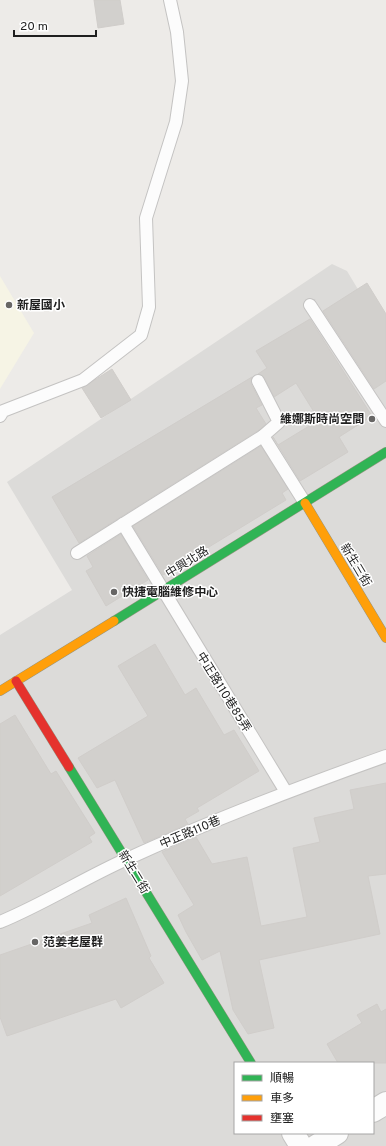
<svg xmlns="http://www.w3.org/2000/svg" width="386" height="1146" font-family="Overpass,'Noto Sans TC',sans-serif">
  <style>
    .residential { fill: #dcdbd9; fill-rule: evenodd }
    .education { fill: #f6f4e5 }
    .building { fill: #d2d0cd; stroke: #d0cdca }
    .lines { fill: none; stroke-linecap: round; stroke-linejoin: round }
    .lane-casing { stroke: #c4c3c2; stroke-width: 14 }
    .street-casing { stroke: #c4c3c2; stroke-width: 24 }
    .fast-casing { stroke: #969581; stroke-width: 10 }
    .slow-casing { stroke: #969581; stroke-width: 10 }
    .jam-casing { stroke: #969581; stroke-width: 10 }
    .lane { stroke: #fcfcfc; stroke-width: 12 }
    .street { stroke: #fcfcfc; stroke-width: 22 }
    .fast { stroke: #30b455; stroke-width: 9 }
    .slow { stroke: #ff9f0a; stroke-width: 9 }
    .jam { stroke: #e5322d; stroke-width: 9 }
    .poi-dot { fill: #676665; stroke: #fff; stroke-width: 1.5 }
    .labels { text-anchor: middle; stroke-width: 3; stroke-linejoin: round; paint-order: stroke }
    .poi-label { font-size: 12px; font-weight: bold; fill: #1f1f1f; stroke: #fff; text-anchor: start }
    .street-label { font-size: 12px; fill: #1f1f1f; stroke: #fff }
  </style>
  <rect width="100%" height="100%" fill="#edebe8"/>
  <path class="residential" d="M332,264L347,271L386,336V1146H0V635L72,590L7,482ZM235,1063H373V1133H235Z"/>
  <polygon class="education" points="0,276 34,333 0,389"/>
  <g class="building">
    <polygon points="94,0 120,0 124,24 98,28"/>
    <polygon points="367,283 386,314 386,381 374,389 323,311"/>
    <polygon points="310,319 372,416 339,437 348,452 300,481 273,437 278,445 319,420 296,383 274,397 264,377 258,374 267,368 256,351"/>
    <polygon points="112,369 131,400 101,418 82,388"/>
    <polygon points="252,377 251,384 262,405 256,408 266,424 259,430 79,543 52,497"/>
    <polygon points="261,446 288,489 282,493 286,500 163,575 133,526"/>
    <polygon points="121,534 148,580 106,606 86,571 93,567 87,556"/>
    <polygon points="155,644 185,695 196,688 224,735 234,730 259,771 197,808 199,811 185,819 188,824 144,843 115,780 97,788 78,758 148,716 118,666"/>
    <polygon points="15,715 51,774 56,771 95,833 89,837 92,842 0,896 0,724"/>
    <polygon points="386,783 386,874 368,876 380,934 259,960 274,1028 248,1034 233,1010 220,951 202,960 186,932 178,915 194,905 162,852 196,837 212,864 247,857 261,926 307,917 293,848 320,842 314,818 354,809 350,790"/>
    <polygon points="126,898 151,956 149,958 164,983 121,1008 116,999 7,1036 0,1017 0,955 92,923 89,915"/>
    <polygon points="377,1004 381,1012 386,1009 386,1063 338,1063 327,1044 362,1023 357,1015"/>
  </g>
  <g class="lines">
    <g class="lane-casing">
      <g id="lane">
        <polyline points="310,305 386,421"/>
        <polyline points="258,381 279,422 263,436 305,503"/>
        <polyline points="0,416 3,411 83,380 141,335 149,307 146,218 176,122 182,81 177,32 170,0"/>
        <polyline points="123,524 286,792"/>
        <polyline points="77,553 263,436"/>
        <path d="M0,922C44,904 84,878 127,859C212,820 299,787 386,756"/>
      </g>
    </g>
    <g class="street-casing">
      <g id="street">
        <polyline points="373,1111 386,1103"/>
        <polyline points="293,1133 301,1146"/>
        <polyline points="316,1146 337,1133"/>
      </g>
    </g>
    <g class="fast-casing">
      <g id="fast">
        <polyline points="114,621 386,452"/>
        <polyline points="69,767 251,1063"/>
      </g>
    </g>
    <g class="slow-casing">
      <g id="slow">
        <polyline points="305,503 386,638"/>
        <polyline points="0,691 114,621"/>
      </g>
    </g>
    <g class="jam-casing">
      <polyline id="jam" points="16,681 69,767"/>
    </g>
    <use href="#lane" class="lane"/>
    <use href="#street" class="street"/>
    <use href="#fast" class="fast"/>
    <use href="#slow" class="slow"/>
    <use href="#jam" class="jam"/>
  </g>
  <g class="poi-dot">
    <circle cx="9" cy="305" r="4"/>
    <circle cx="372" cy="419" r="4"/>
    <circle cx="114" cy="592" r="4"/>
    <circle cx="35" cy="942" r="4"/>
  </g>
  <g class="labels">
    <g class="poi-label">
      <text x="17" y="309">新屋國小</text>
      <text x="364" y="423" text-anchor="end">維娜斯時尚空間</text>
      <text x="122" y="596">快捷電腦維修中心</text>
      <text x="43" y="946">范姜老屋群</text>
    </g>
    <g class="street-label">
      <text transform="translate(187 562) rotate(-32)" y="4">中興北路</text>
      <text transform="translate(356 565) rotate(59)" y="4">新生三街</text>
      <text transform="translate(224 692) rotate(58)" y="4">中正路110巷85弄</text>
      <text transform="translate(190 832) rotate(-23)" y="4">中正路110巷</text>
      <text transform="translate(134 872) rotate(59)" y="4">新生二街</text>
    </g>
  </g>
  <rect x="234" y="1062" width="140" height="72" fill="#ffffff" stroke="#a5a5a5"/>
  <rect x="242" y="1075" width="20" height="6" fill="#30b455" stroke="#a5a5a5"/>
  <text x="270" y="1082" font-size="12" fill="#1f1f1f">順暢</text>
  <rect x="242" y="1095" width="20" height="6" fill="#ff9f0a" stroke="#a5a5a5"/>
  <text x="270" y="1102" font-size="12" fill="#1f1f1f">車多</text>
  <rect x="242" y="1115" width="20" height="6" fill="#e5322d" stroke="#a5a5a5"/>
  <text x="270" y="1122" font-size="12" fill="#1f1f1f">壅塞</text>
  <path d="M14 30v6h82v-6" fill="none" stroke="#1f1f1f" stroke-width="2"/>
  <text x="20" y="30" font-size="12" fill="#1f1f1f" stroke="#ffffff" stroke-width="3" paint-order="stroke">20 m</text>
</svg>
